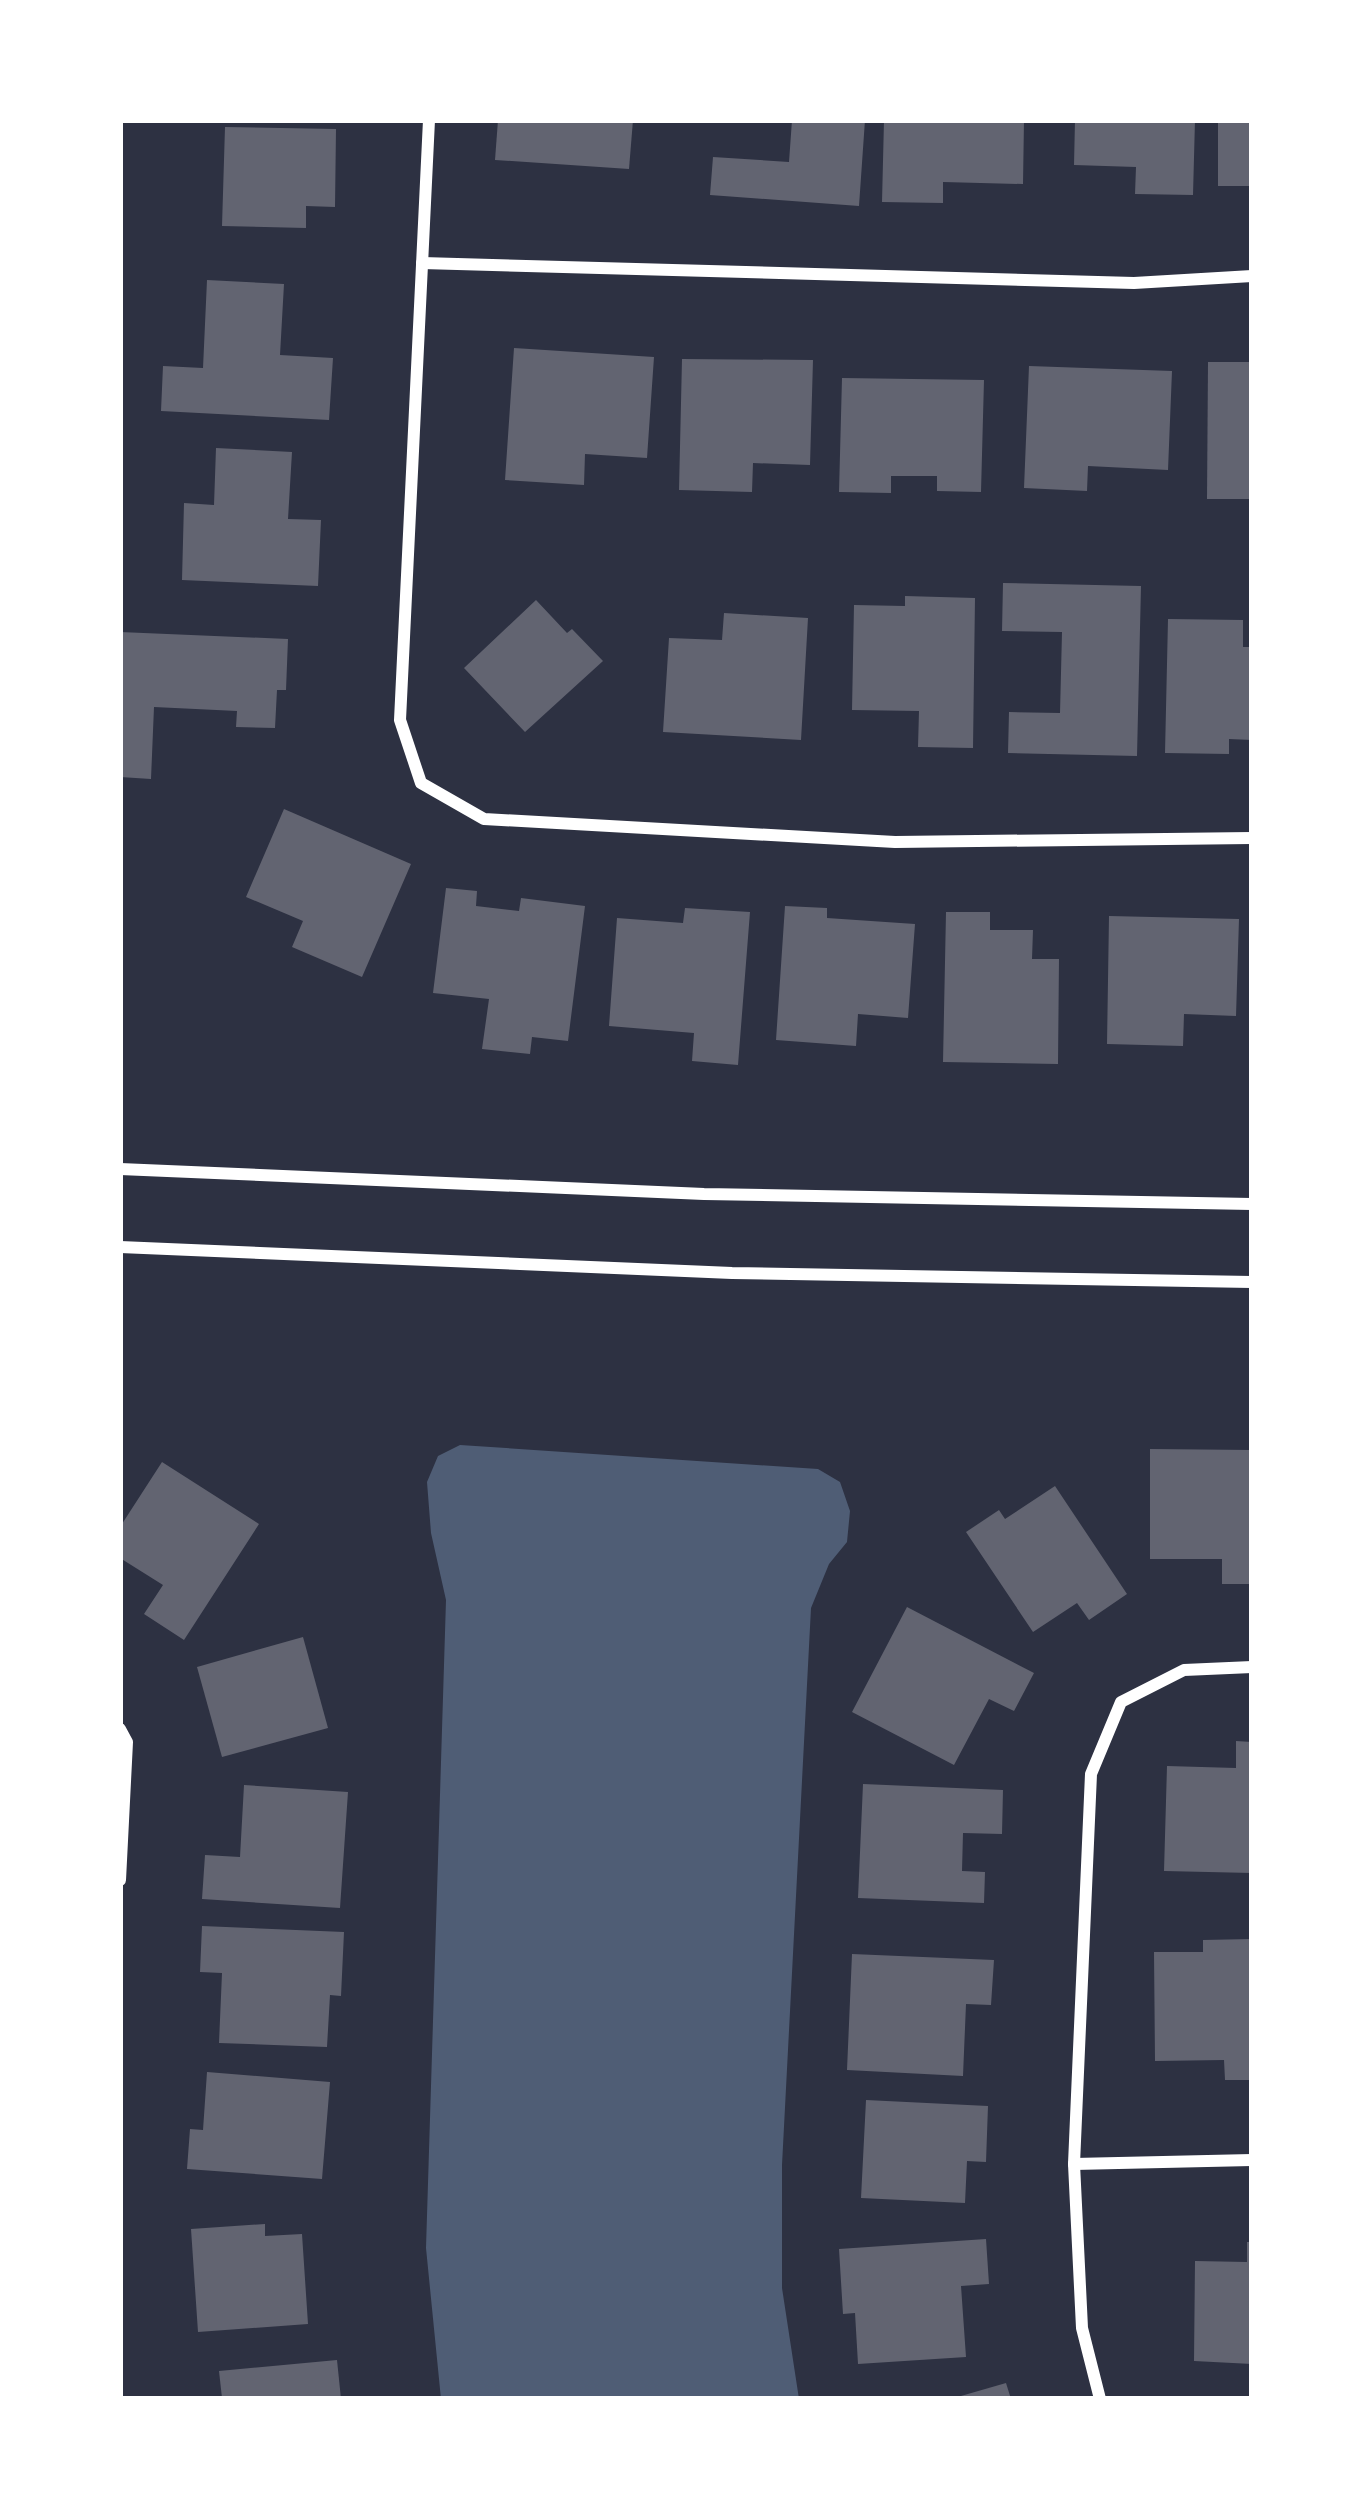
<svg xmlns="http://www.w3.org/2000/svg" width="1372" height="2519" font-family="'Titillium Web',sans-serif">
  <style>
    .water { fill: #4f5d75 }
    .building { fill: #626471 }
    .lines { fill: none; stroke-linecap: round; stroke-linejoin: round }
    .minor { stroke: #fff; stroke-width: 12 }
  </style>
  <rect width="100%" height="100%" fill="#2d3142"/>
  <polygon class="water" points="460,1445 818,1469 840,1482 850,1511 847,1542 829,1564 811,1608 782,2165 782,2288 799,2399 441,2399 426,2248 446,1600 431,1533 427,1482 438,1456"/>
  <g class="building">
    <polygon points="498,120 633,120 629,169 495,160"/>
    <polygon points="792,120 865,120 859,206 710,195 713,157 789,162"/>
    <polygon points="884,120 1024,120 1023,184 943,182 943,203 882,202"/>
    <polygon points="1075,120 1195,120 1193,195 1135,194 1136,167 1074,165"/>
    <rect x="1218" y="120" width="34" height="66"/>
    <polygon points="225,127 336,129 335,207 306,206 306,228 222,226"/>
    <polygon points="207,280 284,284 280,355 333,358 329,420 161,411 163,366 203,368"/>
    <polygon points="514,348 654,357 647,458 585,454 584,485 505,480"/>
    <polygon points="682,359 813,360 810,465 753,463 752,492 679,490"/>
    <polygon points="1208,362 1252,362 1252,499 1207,499"/>
    <polygon points="1029,366 1172,371 1168,470 1088,466 1087,491 1024,488"/>
    <polygon points="842,378 984,380 981,492 937,491 937,476 891,476 891,493 839,492"/>
    <polygon points="216,448 292,452 288,519 321,520 318,586 182,580 184,503 214,505"/>
    <polygon points="1003,583 1141,586 1137,756 1008,753 1009,712 1060,713 1062,632 1002,631"/>
    <polygon points="905,596 975,598 973,748 918,747 919,711 852,710 854,605 905,606"/>
    <polygon points="536,600 567,633 572,629 603,661 525,732 464,668"/>
    <polygon points="724,613 808,618 801,740 663,732 669,638 722,640"/>
    <polygon points="1168,619 1243,620 1243,647 1252,647 1252,740 1229,739 1229,754 1165,753"/>
    <polygon points="120,632 288,639 286,690 277,690 275,728 236,727 237,711 154,707 151,779 120,777"/>
    <polygon points="284,809 411,864 362,977 292,947 303,921 246,897"/>
    <polygon points="446,888 477,891 476,906 519,911 521,898 585,906 568,1041 532,1037 530,1054 482,1049 489,999 433,993"/>
    <polygon points="785,906 827,908 827,918 915,924 908,1018 858,1014 856,1046 776,1040"/>
    <polygon points="685,908 750,912 738,1065 692,1061 694,1033 609,1026 617,918 683,923"/>
    <polygon points="946,912 990,912 990,930 1033,930 1032,959 1059,959 1058,1064 943,1062"/>
    <polygon points="1109,916 1239,919 1236,1016 1184,1014 1183,1046 1107,1044"/>
    <polygon points="1150,1449 1252,1450 1252,1584 1222,1584 1222,1559 1150,1559"/>
    <polygon points="162,1462 259,1524 184,1640 144,1614 163,1585 120,1558 120,1527"/>
    <polygon points="1055,1486 1127,1594 1089,1620 1077,1603 1033,1632 966,1532 999,1510 1005,1519"/>
    <polygon points="907,1607 1034,1673 1014,1711 989,1699 954,1765 852,1712"/>
    <polygon points="303,1637 328,1728 222,1757 197,1667"/>
    <polygon points="1236,1741 1252,1742 1252,1873 1164,1871 1167,1766 1236,1768"/>
    <polygon points="863,1784 1003,1790 1002,1834 963,1833 962,1871 985,1872 984,1903 858,1898"/>
    <polygon points="244,1785 348,1792 340,1908 202,1899 205,1855 240,1857"/>
    <polygon points="202,1926 344,1932 341,1996 330,1995 327,2047 219,2043 222,1973 200,1972"/>
    <polygon points="1252,1939 1252,2080 1225,2080 1224,2060 1155,2061 1154,1952 1203,1952 1203,1940"/>
    <polygon points="852,1954 994,1960 991,2005 966,2004 963,2076 847,2070"/>
    <polygon points="207,2072 330,2082 322,2179 187,2169 190,2129 203,2130"/>
    <polygon points="866,2100 988,2106 986,2162 967,2161 965,2203 861,2198"/>
    <polygon points="265,2224 265,2236 302,2234 308,2324 198,2332 191,2229"/>
    <polygon points="986,2239 989,2284 961,2286 966,2357 858,2364 855,2313 843,2314 839,2249"/>
    <polygon points="1247,2242 1252,2242 1252,2364 1194,2361 1195,2261 1247,2262"/>
    <polygon points="337,2360 341,2399 222,2398 219,2371"/>
    <polygon points="1006,2383 1011,2399 954,2399 954,2398"/>
  </g>
  <g class="lines">
    <g class="minor">
      <polyline points="429,120 400,720 421,783 484,819 895,842 1252,838"/>
      <polyline points="422,263 1134,283 1252,276"/>
      <polyline points="120,1169 704,1194 1252,1204"/>
      <polyline points="120,1247 732,1273 1252,1282"/>
      <polyline points="120,1729 127,1742 120,1880"/>
      <polyline points="1074,2164 1252,2160"/>
      <polyline points="1100,2399 1082,2328 1074,2164 1091,1774 1121,1702 1184,1670 1252,1667"/>
    </g>
  </g>
  <rect width="1372" height="2519" fill="none" stroke="#ffffff" stroke-width="246"/>
</svg>
